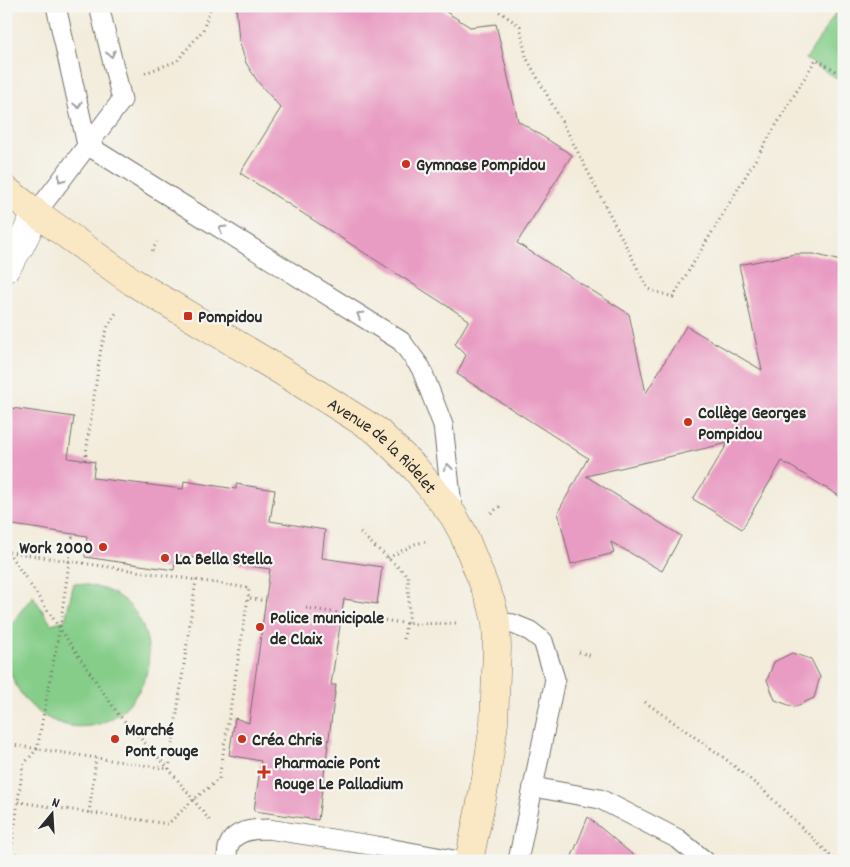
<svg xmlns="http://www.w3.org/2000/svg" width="850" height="867" font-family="Dekko,sans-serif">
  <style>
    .green { fill: #85cd89; stroke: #587c5a }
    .building { fill: #e99cc3 }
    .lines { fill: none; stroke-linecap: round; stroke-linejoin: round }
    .service-casing { stroke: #716f69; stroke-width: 21 }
    .minor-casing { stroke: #716f69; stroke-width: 29 }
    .secondary-casing { stroke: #716f69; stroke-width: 29 }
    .path { stroke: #716f69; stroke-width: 3; stroke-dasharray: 1 4; stroke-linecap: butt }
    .service { stroke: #fff; stroke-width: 19 }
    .minor { stroke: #fff; stroke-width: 28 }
    .secondary { stroke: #fae7c3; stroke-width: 28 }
    .oneway { stroke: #a0a0a0 }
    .poi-dot { fill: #c8321e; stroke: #f6f6f2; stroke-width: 2 }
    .labels { text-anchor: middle; stroke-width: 4.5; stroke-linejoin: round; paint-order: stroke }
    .poi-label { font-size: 18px; font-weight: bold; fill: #2b2b2b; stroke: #f6f6f2; text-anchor: start }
    .street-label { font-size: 18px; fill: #2b2b2b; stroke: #f6f6f2 }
  </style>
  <rect width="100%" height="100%" fill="#f6f6f2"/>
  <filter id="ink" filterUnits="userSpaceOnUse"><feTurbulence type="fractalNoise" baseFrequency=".02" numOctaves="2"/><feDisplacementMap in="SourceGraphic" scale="10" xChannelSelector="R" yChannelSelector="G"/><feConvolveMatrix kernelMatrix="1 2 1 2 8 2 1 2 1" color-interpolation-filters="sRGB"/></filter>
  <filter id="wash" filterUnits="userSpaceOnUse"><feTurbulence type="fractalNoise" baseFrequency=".0096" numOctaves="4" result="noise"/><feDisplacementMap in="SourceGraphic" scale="20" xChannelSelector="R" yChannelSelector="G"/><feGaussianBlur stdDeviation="1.12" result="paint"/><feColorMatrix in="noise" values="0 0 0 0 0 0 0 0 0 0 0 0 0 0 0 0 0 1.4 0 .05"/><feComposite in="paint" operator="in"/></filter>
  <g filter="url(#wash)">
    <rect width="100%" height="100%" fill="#f3ecdb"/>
    <g class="green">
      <polygon points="840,6 844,6 844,83 806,59"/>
      <path d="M74,583C104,586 131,596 143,627C152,650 151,674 136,695C91,761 0,715 7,638C11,621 23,608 33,596L51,624L65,620Z"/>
    </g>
    <g id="blocks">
      <g class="building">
        <polygon points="236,6 437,6 470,27 496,24 518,121 572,155 517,243 629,314 646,393 686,326 762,370 739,265 795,254 814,254 844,262 844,499 782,461 742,529 693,499 728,443 586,476 681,536 662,571 611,542 614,553 571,564 558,512 588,458 457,374 466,355 455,344 469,320 240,173 281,108 258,82 246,63 239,41"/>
        <polygon points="12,408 74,417 68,458 95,462 93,478 183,489 184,481 236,489 236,484 275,490 270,521 325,530 322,558 382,567 377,604 344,599 331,685 336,685 318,820 254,811 261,761 229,755 235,718 249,723 270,569 176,555 174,570 85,557 87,536 6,524 6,442"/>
        <polygon points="792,653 811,659 820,677 814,698 794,707 775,700 767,680 774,662"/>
        <polygon points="588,817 640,861 570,861"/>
      </g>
    </g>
  </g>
  <g filter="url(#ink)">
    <use href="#blocks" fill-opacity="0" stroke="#716f69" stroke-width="1"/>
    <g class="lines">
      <g class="service-casing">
        <g id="service">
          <polyline points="56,6 87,145 401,341 421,368 443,425 453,514"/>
          <polyline points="36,213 122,100 99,6"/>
          <polyline points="496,622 513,624 530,631 543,641 555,679 518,861"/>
          <polyline points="533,787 600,799 678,839 705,861"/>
          <path d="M227,861C227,856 227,849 229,845C235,830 254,829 268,829L377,846L459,861"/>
        </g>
      </g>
      <g class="minor-casing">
        <polyline id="minor" points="6,268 20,246 36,213"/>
      </g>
      <g class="secondary-casing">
        <g id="secondary">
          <path id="s1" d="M6,190L36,213L133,282L283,372L377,431L415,468L453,515L463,533L492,605L496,622L497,648L494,723L486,778L469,861"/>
        </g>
      </g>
      <g class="path">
        <polyline points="491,6 520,26 526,57 568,133 648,289 673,297 816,59 844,76"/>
        <polyline points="145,73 177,61 203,30 211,6"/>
        <polyline points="152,251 157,242"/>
        <polyline points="85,460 101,348 108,326 116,313"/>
        <polyline points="491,513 503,504"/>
        <polyline points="360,533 408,576 409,624"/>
        <polyline points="8,552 118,714 169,769 210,821"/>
        <polyline points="9,552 249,588 248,598 266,601"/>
        <polyline points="388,558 415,544 428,541"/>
        <polyline points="6,565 8,553"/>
        <polyline points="306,608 409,624 459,623"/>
        <polyline points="404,639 406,623"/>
        <polyline points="579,652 592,656"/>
        <polyline points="645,702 723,757 762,789 836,861"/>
        <polyline points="6,744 169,769 196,580"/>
        <polyline points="18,802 168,824 193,800 219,779 248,598"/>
        <polyline points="89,813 96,758"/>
        <polyline points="46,859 11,853 23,765 37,749 60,627 73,534"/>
      </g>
      <use href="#service" class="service"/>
      <use href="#minor" class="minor"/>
      <use href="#secondary" class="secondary"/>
    </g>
    <defs><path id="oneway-chevron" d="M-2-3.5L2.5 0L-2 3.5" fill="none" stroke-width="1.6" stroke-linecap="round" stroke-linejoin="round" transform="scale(1.25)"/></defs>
    <g class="oneway">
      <use href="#oneway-chevron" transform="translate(111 54) rotate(76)"/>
      <use href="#oneway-chevron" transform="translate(78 105) rotate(78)"/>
      <use href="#oneway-chevron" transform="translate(61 179) rotate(128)"/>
      <use href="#oneway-chevron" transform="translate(222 229) rotate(-148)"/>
      <use href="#oneway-chevron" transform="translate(360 315) rotate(-148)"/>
      <use href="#oneway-chevron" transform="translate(448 467) rotate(-97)"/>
    </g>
  </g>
  <g class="poi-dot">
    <circle cx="406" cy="164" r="5"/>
    <rect x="183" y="311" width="10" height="10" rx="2.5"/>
    <circle cx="688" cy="422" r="5"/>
    <circle cx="103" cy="547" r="5"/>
    <circle cx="165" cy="558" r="5"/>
    <circle cx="260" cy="627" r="5"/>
    <circle cx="115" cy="739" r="5"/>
    <circle cx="242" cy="739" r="5"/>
    <path d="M261.5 764.5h5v5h5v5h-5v5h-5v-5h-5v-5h5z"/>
  </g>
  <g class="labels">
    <g class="poi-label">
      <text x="416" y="170">Gymnase Pompidou</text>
      <text x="198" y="322">Pompidou</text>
      <text x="698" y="418">Collège Georges<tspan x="698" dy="21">Pompidou</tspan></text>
      <text x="93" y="553" text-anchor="end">Work 2000</text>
      <text x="175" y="564">La Bella Stella</text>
      <text x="270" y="623">Police municipale<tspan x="270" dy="21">de Claix</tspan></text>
      <text x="125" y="735">Marché<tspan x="125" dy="21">Pont rouge</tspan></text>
      <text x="252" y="745">Créa Chris</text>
      <text x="274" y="768">Pharmacie Pont<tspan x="274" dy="21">Rouge Le Palladium</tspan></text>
    </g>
    <g class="street-label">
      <text dy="6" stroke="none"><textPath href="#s1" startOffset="456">Avenue de la Ridelet</textPath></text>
    </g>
  </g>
  <rect width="850" height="867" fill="none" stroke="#f6f6f2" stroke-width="25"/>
  <g transform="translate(52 814) rotate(18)" stroke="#f6f6f2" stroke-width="4" paint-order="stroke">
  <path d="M0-4L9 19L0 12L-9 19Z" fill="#2b2b2b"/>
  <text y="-8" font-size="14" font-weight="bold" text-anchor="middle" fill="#2b2b2b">N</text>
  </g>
</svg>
